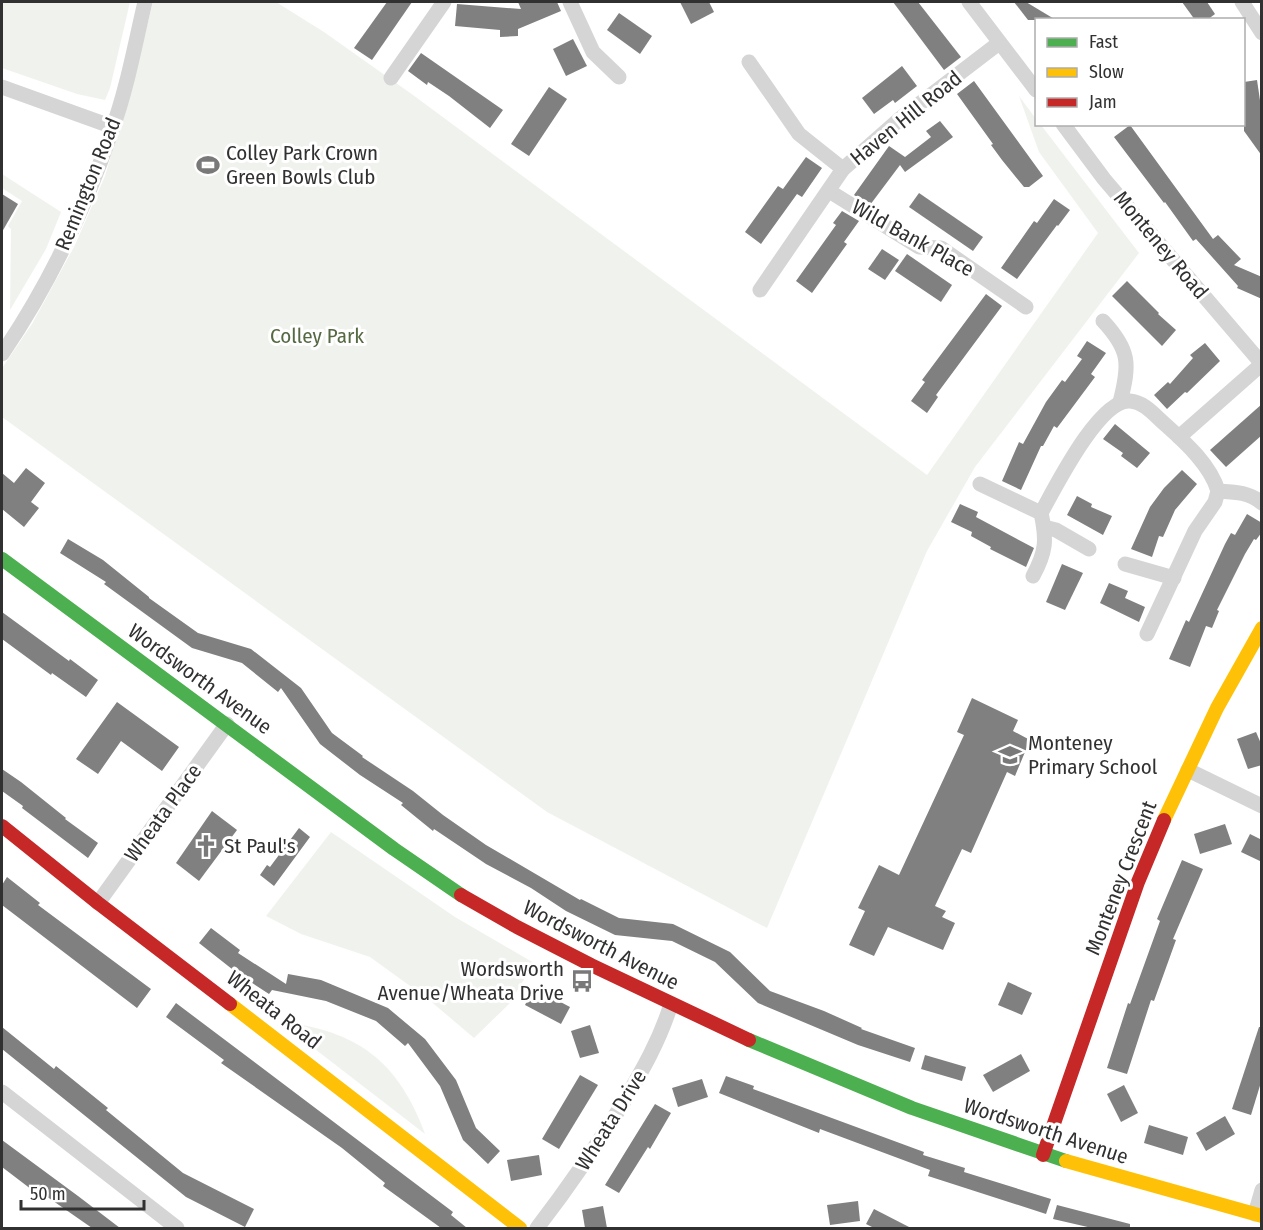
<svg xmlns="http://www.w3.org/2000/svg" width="1263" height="1230" font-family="'Fira Sans Condensed',sans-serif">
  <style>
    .green { fill: #f0f3ed }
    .building { fill: #808080 }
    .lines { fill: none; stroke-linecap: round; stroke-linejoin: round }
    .street { stroke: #d5d5d5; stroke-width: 15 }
    .fast { stroke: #4caf50; stroke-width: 14 }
    .slow { stroke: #ffc107; stroke-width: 14 }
    .jam { stroke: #c62828; stroke-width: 14 }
    .labels { text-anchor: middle; stroke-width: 6; stroke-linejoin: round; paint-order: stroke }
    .street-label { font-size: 21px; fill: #313131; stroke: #fff }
    .poi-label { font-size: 21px; fill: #313131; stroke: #fff; text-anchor: start }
    .park-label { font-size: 21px; fill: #556942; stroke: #fff }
  </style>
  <rect width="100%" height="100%" fill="#fff"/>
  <g class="green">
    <polygon points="2,2 130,2 110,88 105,100 77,94 2,68"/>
    <polygon points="153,2 276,2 324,32 413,95 927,475 1098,233 1039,152 1019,96 1036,119 1036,124 1041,125 1139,253 975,467 927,551 767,928 547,812 2,417 2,368 32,324 75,245 105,176 135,74"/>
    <polygon points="2,174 61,212 46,249 10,310 11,229 8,226 22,201 2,188"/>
    <polygon points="331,832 455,917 534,963 509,1004 474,1038 428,999 370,957 301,934 266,916"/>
    <path d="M280,1022C357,1030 398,1061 425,1134Z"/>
  </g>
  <g class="building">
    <polygon points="387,2 412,2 372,60 354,48"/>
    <polygon points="518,2 557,2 561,11 518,29 518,36 500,37 500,30 455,26 457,4 521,9"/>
    <polygon points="680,2 709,2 714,12 691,24"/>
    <polygon points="893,2 918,2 961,57 944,70"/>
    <polygon points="1014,2 1026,2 1056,20 1028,20"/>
    <polygon points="1182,2 1207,2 1215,14 1207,20 1195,20"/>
    <polygon points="619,13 652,36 640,54 607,30"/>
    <polygon points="573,39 587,66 566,76 553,49"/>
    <polygon points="421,53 503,110 490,128 449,96 428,82 427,85 408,71"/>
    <polygon points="902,66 917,86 895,103 893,100 874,114 862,98"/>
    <polygon points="1257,80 1262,114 1262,156 1244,131 1244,82"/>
    <polygon points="974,81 1043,176 1029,187 1024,187 1002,160 991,145 993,144 957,94"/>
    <polygon points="549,87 567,99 529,156 511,144"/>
    <polygon points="940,121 953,137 905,172 900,165 870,205 854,195 889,146 905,157 931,137 926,131"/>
    <polygon points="1130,125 1213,239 1218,235 1241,259 1234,265 1262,277 1262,299 1237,288 1238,286 1196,239 1193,241 1165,202 1164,203 1114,137"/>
    <polygon points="806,157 822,168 802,197 797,194 761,244 745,232 778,186 783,189"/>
    <polygon points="919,193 983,237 973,251 909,207"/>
    <polygon points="2,194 18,204 2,232"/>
    <polygon points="1054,199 1070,210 1058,226 1057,225 1017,279 1001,268 1034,221 1037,223"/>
    <polygon points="842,211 859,221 844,242 847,244 812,293 796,281 836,225 833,223"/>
    <polygon points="882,249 899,260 885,280 868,269"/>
    <polygon points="907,254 952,285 941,302 895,271"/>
    <polygon points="1127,281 1159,313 1158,314 1176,330 1162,346 1112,296"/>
    <polygon points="986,294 1002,306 936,395 938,397 927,413 911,401 925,382 922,380"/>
    <polygon points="1087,341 1106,353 1091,374 1095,377 1057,428 1054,426 1043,446 1041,446 1021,490 1002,481 1019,442 1023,444 1046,402 1062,380 1065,382 1082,359 1077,356"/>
    <polygon points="1205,343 1220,361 1187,393 1185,392 1167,409 1154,395 1168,382 1170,384 1193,358 1190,355"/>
    <polygon points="1262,404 1262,435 1226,467 1210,450"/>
    <polygon points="1115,424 1150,453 1137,468 1121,456 1123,453 1103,439"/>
    <polygon points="26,468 45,483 31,502 39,508 24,527 2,509 2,473 14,483"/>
    <polygon points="1182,470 1197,484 1175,510 1163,537 1159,536 1152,557 1131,549 1150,507 1164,488"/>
    <polygon points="1077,496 1092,504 1091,507 1112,516 1103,535 1067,515"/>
    <polygon points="960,504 978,512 976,517 1034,548 1026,567 990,549 991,547 971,536 972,532 951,522"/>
    <polygon points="1247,514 1262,523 1262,532 1256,540 1254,539 1245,554 1217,610 1219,611 1212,628 1206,626 1190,667 1169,659 1186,620 1189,622 1225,544 1231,533 1235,535"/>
    <polygon points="68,539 103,560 149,597 149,598 198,633 251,649 301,688 332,733 363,756 362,757 413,791 443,815 486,845 580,900 581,899 619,918 673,924 730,952 770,991 824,1011 862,1028 861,1029 915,1048 910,1062 858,1045 758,1003 715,962 672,941 615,935 566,911 531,888 486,864 434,829 433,831 401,805 403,803 360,775 320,744 281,688 278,692 242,663 192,648 104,584 106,582 60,553"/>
    <polygon points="1062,564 1083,573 1065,610 1046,602"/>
    <polygon points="1109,583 1128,591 1125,598 1145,607 1139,622 1100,603"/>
    <polygon points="2,612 69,661 70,659 98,680 86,697 52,673 51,675 2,639"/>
    <polygon points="972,698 1018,720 1013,731 1030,740 1015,776 1007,772 971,853 962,849 935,906 946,911 942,917 955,923 943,950 888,927 874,956 849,945 865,911 858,908 879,865 899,875 964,735 957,732"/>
    <polygon points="117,702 179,747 162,771 121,741 98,774 76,759"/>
    <polygon points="1256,732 1262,746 1262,765 1248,769 1237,739"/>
    <polygon points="2,769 21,782 66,818 65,819 98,843 88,858 22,808 23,806 2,791"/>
    <polygon points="212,811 237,830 199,881 176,863"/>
    <polygon points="1225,824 1232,844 1200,854 1194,834"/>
    <polygon points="299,828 310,837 274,886 260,875 267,865 270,867"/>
    <polygon points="1250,834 1262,840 1262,862 1241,852"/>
    <polygon points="1182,860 1203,869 1173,939 1176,940 1154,1001 1151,1000 1127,1074 1107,1068 1128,1003 1130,1004 1160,921 1157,919"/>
    <polygon points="7,877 40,903 38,905 151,989 137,1008 2,905 2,885"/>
    <polygon points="211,928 240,950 238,953 286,984 288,974 321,980 388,1008 425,1039 456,1080 476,1128 500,1151 488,1164 463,1140 440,1086 408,1043 405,1046 376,1021 326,1001 272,990 269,994 237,973 199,943"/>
    <polygon points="1008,982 1032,993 1022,1015 998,1005"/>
    <polygon points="534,988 570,1007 561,1024 525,1005"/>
    <polygon points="176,1003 453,1212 451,1215 467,1228 441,1228 383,1186 385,1183 342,1148 221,1063 224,1060 166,1017"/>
    <polygon points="590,1025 599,1053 580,1058 571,1031"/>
    <polygon points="2,1027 54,1069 56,1066 108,1108 106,1110 183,1173 254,1209 245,1227 186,1197 2,1049"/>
    <polygon points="1259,1027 1262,1027 1262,1079 1251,1115 1232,1109"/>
    <polygon points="1021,1054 1030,1071 993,1092 983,1075"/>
    <polygon points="925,1055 966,1067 962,1081 921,1069"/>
    <polygon points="580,1075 598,1085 559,1149 542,1139"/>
    <polygon points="726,1076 754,1086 753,1089 924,1152 923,1155 965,1168 964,1172 1051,1199 1046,1214 928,1176 930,1170 820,1129 819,1133 719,1093"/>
    <polygon points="702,1079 708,1097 678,1107 672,1088"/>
    <polygon points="1124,1085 1138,1113 1121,1122 1107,1094"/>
    <polygon points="655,1104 671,1113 650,1149 648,1147 619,1193 605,1185"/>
    <polygon points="1225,1116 1235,1134 1206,1151 1196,1133"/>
    <polygon points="1149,1125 1188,1137 1183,1155 1144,1143"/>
    <polygon points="2,1140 78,1196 120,1228 92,1228 46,1196 44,1199 2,1167"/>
    <polygon points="539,1155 542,1175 511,1181 507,1160"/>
    <polygon points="858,1201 860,1221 830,1225 827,1205"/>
    <polygon points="1057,1205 1130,1224 1130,1228 1092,1228 1053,1219"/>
    <polygon points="603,1206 607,1228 585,1228 582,1210"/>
    <polygon points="874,1209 911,1228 874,1228 866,1224"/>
  </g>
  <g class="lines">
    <g class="street">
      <polyline points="570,2 593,52 619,77"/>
      <polyline points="969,2 1036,90"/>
      <polyline points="1242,2 1262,33"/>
      <polyline points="749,62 799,134 843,169"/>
      <polyline points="391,78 444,2"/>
      <polyline points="2,87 113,127"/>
      <polyline points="1063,124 1104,179 1262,364"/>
      <polyline points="829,191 919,247 941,248 1026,307"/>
      <polyline points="760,290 843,169 901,118 999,43"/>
      <path d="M1103,321C1130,350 1130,364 1120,402"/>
      <path d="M2,354C49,285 85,209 112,130C127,89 135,44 145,2"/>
      <polyline points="1179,437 1262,364"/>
      <path d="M980,484L1041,513C1047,540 1046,552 1033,576"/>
      <path d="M1218,491C1235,492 1248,492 1262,503"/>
      <path d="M1041,513C1055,488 1099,399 1130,401C1145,402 1156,417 1167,426C1186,443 1211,466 1218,491L1215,502L1195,531L1147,634"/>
      <polyline points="1044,527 1056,530 1089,549"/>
      <polyline points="1125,564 1174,578"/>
      <polyline points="1188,770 1262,806"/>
      <polyline points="98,903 227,724"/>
      <polyline points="2,1092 177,1228"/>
      <polyline points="1255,1214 1262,1190"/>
      <path d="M537,1228C568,1188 596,1147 623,1103C642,1071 660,1040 671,1004"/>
    </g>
    <g class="fast">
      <polyline points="2,559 394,849 461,895"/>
      <polyline points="749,1040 912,1108 1066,1161"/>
    </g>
    <g class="slow">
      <polyline points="1164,820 1217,708 1262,628"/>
      <polyline points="230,1004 520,1228"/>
      <polyline points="1066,1161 1262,1216"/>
    </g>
    <g class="jam">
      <polyline points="2,826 98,903 230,1004"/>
      <polyline points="461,895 517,927 591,965 749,1040"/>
      <polyline points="1043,1155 1138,882 1164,820"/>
    </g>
  </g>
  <defs>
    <g id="stadium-bare" transform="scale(1.8)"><path d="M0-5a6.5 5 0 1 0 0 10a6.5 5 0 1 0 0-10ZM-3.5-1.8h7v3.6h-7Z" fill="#797979" stroke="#fff" stroke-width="2.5" paint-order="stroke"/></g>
    <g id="school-bare" transform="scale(1.8)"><path d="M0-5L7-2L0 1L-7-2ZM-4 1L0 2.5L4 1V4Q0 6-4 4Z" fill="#797979" stroke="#fff" stroke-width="2.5" paint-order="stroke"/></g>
    <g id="church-bare" transform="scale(1.8)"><path d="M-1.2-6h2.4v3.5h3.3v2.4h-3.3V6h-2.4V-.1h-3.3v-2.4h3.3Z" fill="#797979" stroke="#fff" stroke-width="2.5" paint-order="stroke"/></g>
    <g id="bus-bare" transform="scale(1.8)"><path d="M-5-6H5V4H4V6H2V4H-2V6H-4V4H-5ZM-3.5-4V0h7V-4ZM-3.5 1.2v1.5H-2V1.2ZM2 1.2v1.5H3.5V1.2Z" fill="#797979" stroke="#fff" stroke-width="2.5" paint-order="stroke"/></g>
  </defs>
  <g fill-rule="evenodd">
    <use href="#stadium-bare" x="208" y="165"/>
    <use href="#school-bare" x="1010" y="755"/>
    <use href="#church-bare" x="206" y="846"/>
    <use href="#bus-bare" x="582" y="981"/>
  </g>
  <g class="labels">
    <g class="street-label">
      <text transform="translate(906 118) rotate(-39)" y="7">Haven Hill Road</text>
      <text transform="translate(88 184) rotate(-68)" y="7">Remington Road</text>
      <text transform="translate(913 238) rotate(29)" y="7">Wild Bank Place</text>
      <text transform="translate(1161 245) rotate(50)" y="7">Monteney Road</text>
      <text transform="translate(200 679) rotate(36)" y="7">Wordsworth Avenue</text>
      <text transform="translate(163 813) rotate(-54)" y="7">Wheata Place</text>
      <text transform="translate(1121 878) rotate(-69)" y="7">Monteney Crescent</text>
      <text transform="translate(601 945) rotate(27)" y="7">Wordsworth Avenue</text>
      <text transform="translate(274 1010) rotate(38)" y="7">Wheata Road</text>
      <text transform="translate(611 1120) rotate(-58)" y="7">Wheata Drive</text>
      <text transform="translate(1046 1131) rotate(18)" y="7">Wordsworth Avenue</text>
    </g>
    <g class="poi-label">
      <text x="226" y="160">Colley Park Crown<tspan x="226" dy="24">Green Bowls Club</tspan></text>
      <text x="1028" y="750">Monteney<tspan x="1028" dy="24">Primary School</tspan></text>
      <text x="224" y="853">St Paul's</text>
      <text x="564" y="976" text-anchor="end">Wordsworth<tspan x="564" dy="24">Avenue/Wheata Drive</tspan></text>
    </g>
    <g class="park-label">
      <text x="317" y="343">Colley Park</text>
    </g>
  </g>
  <rect width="1263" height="1230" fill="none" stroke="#313131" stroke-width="6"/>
  <rect x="1035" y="18" width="210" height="108" fill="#ffffff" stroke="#adadad" stroke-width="1.5"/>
  <rect x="1047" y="38" width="30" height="9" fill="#4caf50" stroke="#adadad" stroke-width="1.5"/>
  <text x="1089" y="48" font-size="18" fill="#313131">Fast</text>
  <rect x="1047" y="68" width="30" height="9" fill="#ffc107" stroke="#adadad" stroke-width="1.5"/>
  <text x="1089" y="78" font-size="18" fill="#313131">Slow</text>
  <rect x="1047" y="98" width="30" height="9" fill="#c62828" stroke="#adadad" stroke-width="1.5"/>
  <text x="1089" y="108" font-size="18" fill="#313131">Jam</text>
  <path d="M21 1200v9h123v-9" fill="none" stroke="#313131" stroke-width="3"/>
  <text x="30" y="1200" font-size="18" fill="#313131" stroke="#ffffff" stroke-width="4.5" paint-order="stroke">50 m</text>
</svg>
